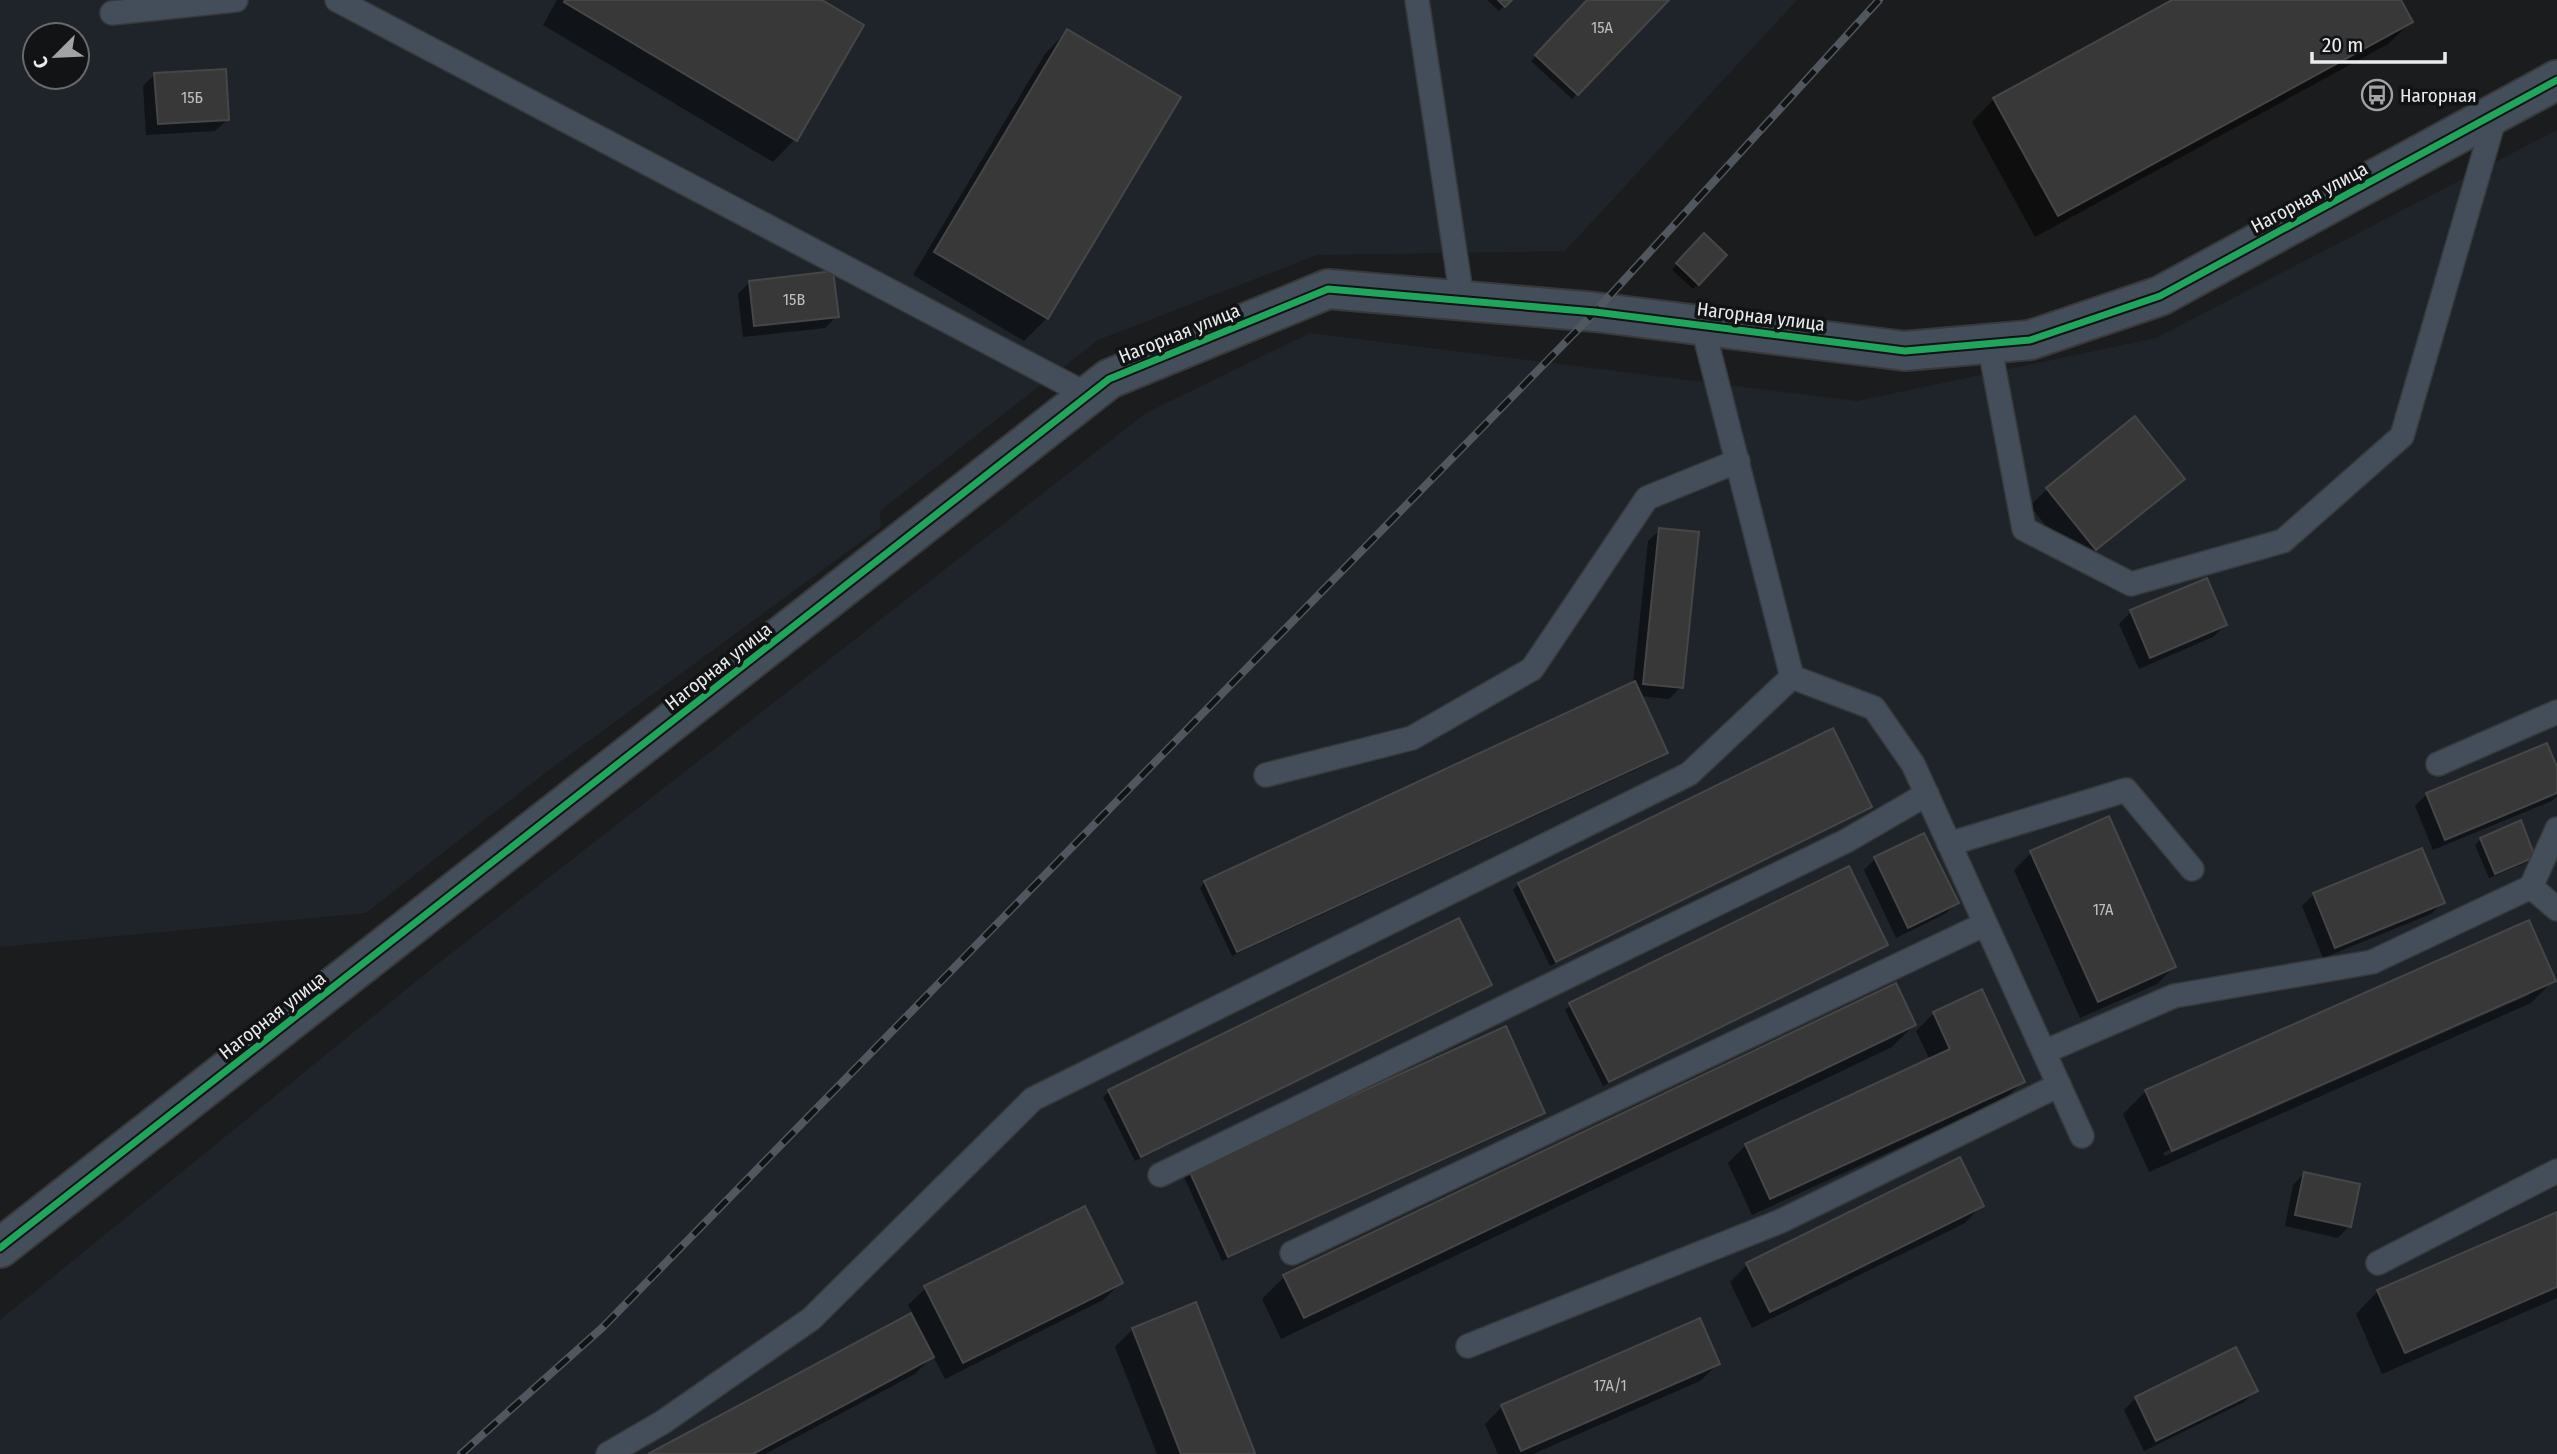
<svg xmlns="http://www.w3.org/2000/svg" width="2557" height="1454" font-family="'Fira Sans Condensed',sans-serif">
  <style>
    .built { fill: #1f242b; fill-rule: evenodd }
    .shadow { fill: #0007; fill-rule: evenodd }
    .building { fill: #383839; stroke: #464647; stroke-width: 2 }
    .lines { fill: none; stroke-linecap: round; stroke-linejoin: round }
    .lane-casing { stroke: #38393a; stroke-width: 26 }
    .street-casing { stroke: #38393a; stroke-width: 42 }
    .lane { stroke: #444e5a; stroke-width: 23 }
    .street { stroke: #444e5a; stroke-width: 38 }
    .rail-casing { stroke: #51575e; stroke-width: 8 }
    .rail { stroke: #111315; stroke-width: 5; stroke-dasharray: 16; stroke-linecap: butt }
    .cycleway-casing { stroke: #111315; stroke-width: 11 }
    .cycleway { stroke: #20a55d; stroke-width: 7 }
    .labels { text-anchor: middle; stroke-width: 7; stroke-linejoin: round; paint-order: stroke }
    .number-label { font-size: 16px; fill: #bebec0 }
    .poi-label { font-size: 19px; fill: #eaebed; stroke: #111315; text-anchor: start }
    .street-label { font-size: 19px; fill: #eaebed; stroke: #111315 }
  </style>
  <rect width="100%" height="100%" fill="#1b1c1d"/>
  <g class="built">
    <path d="M0,0H1797L1565,251L1317,255L1098,340L880,511L881,527L545,773L366,913L0,947ZM35,35H77V77H35Z"/>
    <polygon points="2557,130 2557,1454 0,1454 0,1320 430,970 1146,413 1310,333 1857,401 2156,338"/>
  </g>
  <g class="shadow">
    <polygon points="557,0 819,0 795,139 773,162 543,25"/>
    <polygon points="1487,0 1510,0 1499,11"/>
    <polygon points="1589,0 1666,0 1572,99 1531,61"/>
    <polygon points="2176,0 2399,0 2411,22 2388,44 2035,237 1972,122 1994,99"/>
    <polygon points="1067,31 1178,97 1047,318 1024,341 913,275 1045,54"/>
    <polygon points="155,74 227,120 215,131 146,135 143,86"/>
    <polygon points="1704,236 1725,255 1693,289 1672,270"/>
    <polygon points="750,282 837,316 825,328 743,337 738,294"/>
    <polygon points="2182,478 2165,496 2078,566 2030,506 2047,489"/>
    <polygon points="1660,530 1681,687 1669,699 1640,696 1666,752 1661,758 1232,956 1200,888 1205,882 1633,684 1648,541"/>
    <polygon points="2131,612 2225,625 2213,637 2139,669 2119,624"/>
    <polygon points="1833,731 1870,807 1864,812 1550,966 1513,890 1519,884"/>
    <polygon points="2557,772 2557,796 2552,801 2433,850 2415,806 2427,794"/>
    <polygon points="2481,839 2533,857 2528,862 2489,878 2475,845"/>
    <polygon points="2032,852 2174,967 2157,984 2080,1018 2014,870"/>
    <polygon points="1876,858 1957,903 1945,914 1896,938 1864,870"/>
    <polygon points="2314,894 2443,902 2431,914 2323,958 2302,906"/>
    <polygon points="1458,921 1490,985 1484,990 1135,1161 1103,1097 1109,1092"/>
    <polygon points="1886,945 1880,950 1603,1086 1565,1010 1571,1005"/>
    <path d="M2554,980L2531,1003L2149,1172L2123,1114L2146,1091ZM2529,991V995L2165,1156L2163,1153Z"/>
    <polygon points="1934,1013 2023,1081 2005,1099 1752,1215 1728,1163 1746,1145 1930,1060 1916,1031"/>
    <polygon points="1914,1025 1892,1047 1281,1339 1262,1299 1284,1277"/>
    <polygon points="1543,1113 1538,1118 1222,1261 1184,1177 1190,1172"/>
    <polygon points="2305,1173 2349,1226 2338,1238 2285,1226 2293,1185"/>
    <polygon points="1982,1205 1965,1223 1752,1328 1730,1282 1747,1265"/>
    <polygon points="2557,1213 2557,1298 2382,1374 2356,1314 2378,1291"/>
    <polygon points="1121,1283 1103,1300 945,1379 933,1356 915,1374 765,1454 651,1454 913,1314 908,1305 926,1288"/>
    <polygon points="1133,1329 1251,1454 1157,1454 1115,1347"/>
    <polygon points="1718,1364 1700,1381 1533,1454 1498,1454 1485,1424 1502,1407"/>
    <polygon points="2256,1391 2244,1402 2144,1451 2124,1410 2136,1398"/>
  </g>
  <g class="building">
    <polygon points="565,0 822,0 864,25 797,141 564,2"/>
    <polygon points="1498,0 1512,0 1505,7"/>
    <polygon points="1587,0 1669,0 1578,95 1535,55"/>
    <polygon points="2172,0 2401,0 2413,22 2058,216 1993,98"/>
    <polygon points="1067,29 1181,97 1048,319 934,252"/>
    <polygon points="226,69 229,120 158,124 154,73"/>
    <polygon points="1704,233 1727,255 1699,285 1676,263"/>
    <polygon points="833,271 839,317 754,326 749,281"/>
    <polygon points="2135,416 2185,479 2096,550 2046,488"/>
    <polygon points="1659,528 1699,532 1683,688 1643,684"/>
    <polygon points="2207,578 2227,625 2150,658 2130,610"/>
    <polygon points="1635,681 1668,753 1237,952 1204,881"/>
    <polygon points="1833,728 1872,807 1556,962 1518,883"/>
    <polygon points="2547,743 2557,767 2557,793 2445,840 2426,793"/>
    <polygon points="2109,816 2176,967 2098,1002 2030,851"/>
    <polygon points="2521,820 2535,857 2495,874 2480,838"/>
    <polygon points="1924,833 1959,903 1908,928 1874,857"/>
    <polygon points="2422,848 2445,903 2335,948 2313,893"/>
    <polygon points="1849,866 1888,945 1609,1082 1569,1003"/>
    <polygon points="1459,918 1492,985 1141,1157 1108,1090"/>
    <polygon points="2529,920 2556,981 2172,1151 2145,1090"/>
    <polygon points="1896,983 1916,1025 1304,1318 1283,1275"/>
    <polygon points="1982,989 2025,1082 1770,1199 1745,1144 1950,1049 1933,1012"/>
    <polygon points="1506,1026 1545,1113 1228,1257 1189,1170"/>
    <polygon points="1960,1157 1984,1206 1770,1312 1746,1263"/>
    <polygon points="2304,1172 2360,1184 2351,1227 2295,1215"/>
    <polygon points="1085,1206 1123,1283 963,1363 924,1286"/>
    <polygon points="2557,1212 2557,1287 2405,1353 2377,1290"/>
    <polygon points="1196,1302 1255,1453 1253,1454 1181,1454 1132,1328"/>
    <polygon points="911,1313 934,1357 753,1454 648,1454"/>
    <polygon points="1700,1318 1720,1364 1521,1451 1501,1405"/>
    <polygon points="2236,1347 2258,1391 2156,1441 2135,1397"/>
  </g>
  <g class="lines">
    <g class="lane-casing">
      <g id="lane">
        <polyline points="337,0 1088,395"/>
        <polyline points="1417,0 1462,299"/>
        <polyline points="112,13 236,0"/>
        <polyline points="1702,324 1792,677 1874,708 1913,764 2082,1136"/>
        <polyline points="1989,343 2024,529 2131,584 2283,541 2402,436 2496,113"/>
        <polyline points="2438,764 2557,712"/>
        <polyline points="1266,775 1412,738 1532,669 1647,498 1738,461"/>
        <polyline points="1949,844 2126,790 2192,869"/>
        <polyline points="2531,887 2557,829"/>
        <polyline points="2044,1052 2174,996 2372,962 2531,887 2557,909"/>
        <polyline points="1160,1175 1846,841 1927,794"/>
        <polyline points="1292,1253 1985,924"/>
        <polyline points="2378,1263 2557,1171"/>
        <polyline points="1468,1346 1781,1221 2059,1085"/>
        <polyline points="608,1454 663,1422 811,1319 1033,1099 1689,774 1792,677"/>
      </g>
    </g>
    <g class="street-casing">
      <polyline id="street" points="0,1248 1109,379 1328,289 1595,312 1905,351 2030,340 2160,296 2557,80"/>
    </g>
    <use href="#lane" class="lane"/>
    <use href="#street" class="street"/>
    <g class="rail-casing">
      <polyline id="rail" points="461,1454 603,1327 1595,312 1879,0"/>
    </g>
    <use href="#rail" class="rail"/>
    <g class="cycleway-casing">
      <polyline id="cycleway" points="0,1248 1109,379 1328,289 1595,312 1905,351 2030,340 2160,296 2557,80"/>
    </g>
    <use href="#cycleway" class="cycleway"/>
  </g>
  <defs>
    <g id="bus-ring" transform="scale(1.575)"><circle r="9.5" fill="#111315" stroke="#a2a3a4" stroke-width="1.5"/><path d="M-5-6H5V4H4V6H2V4H-2V6H-4V4H-5ZM-3.5-4V0h7V-4ZM-3.5 1.2v1.5H-2V1.2ZM2 1.2v1.5H3.5V1.2Z" fill="#a2a3a4"/></g>
  </defs>
  <g fill-rule="evenodd">
    <use href="#bus-ring" x="2377" y="95"/>
  </g>
  <g class="labels">
    <g class="number-label">
      <text x="1602" y="33">15А</text>
      <text x="192" y="103">15Б</text>
      <text x="794" y="305">15В</text>
      <text x="2103" y="915">17А</text>
      <text x="1610" y="1391">17А/1</text>
    </g>
    <g class="poi-label">
      <text x="2400" y="102">Нагорная</text>
    </g>
    <g class="street-label">
      <text transform="translate(2309 197) rotate(-28)" y="7">Нагорная улица</text>
      <text transform="translate(1761 316) rotate(7)" y="7">Нагорная улица</text>
      <text transform="translate(1179 333) rotate(-22)" y="7">Нагорная улица</text>
      <text transform="translate(718 666) rotate(-38)" y="7">Нагорная улица</text>
      <text transform="translate(272 1015) rotate(-38)" y="7">Нагорная улица</text>
    </g>
  </g>
  <g transform="translate(56 56) rotate(246)"><circle r="33" fill="#111315" stroke="#68696b" stroke-width="2"/>
  <path d="M0-5L12 26L0 18L-12 26Z" fill="#a2a3a4"/>
  <text y="-10" font-size="19" font-weight="bold" text-anchor="middle" fill="#eaebed">С</text>
  </g>
  <path d="M2312 52v10h133v-10" fill="none" stroke="#eaebed" stroke-width="3.5"/>
  <text x="2322" y="52" font-size="21" fill="#eaebed" stroke="#111315" stroke-width="5" paint-order="stroke">20 m</text>
</svg>
